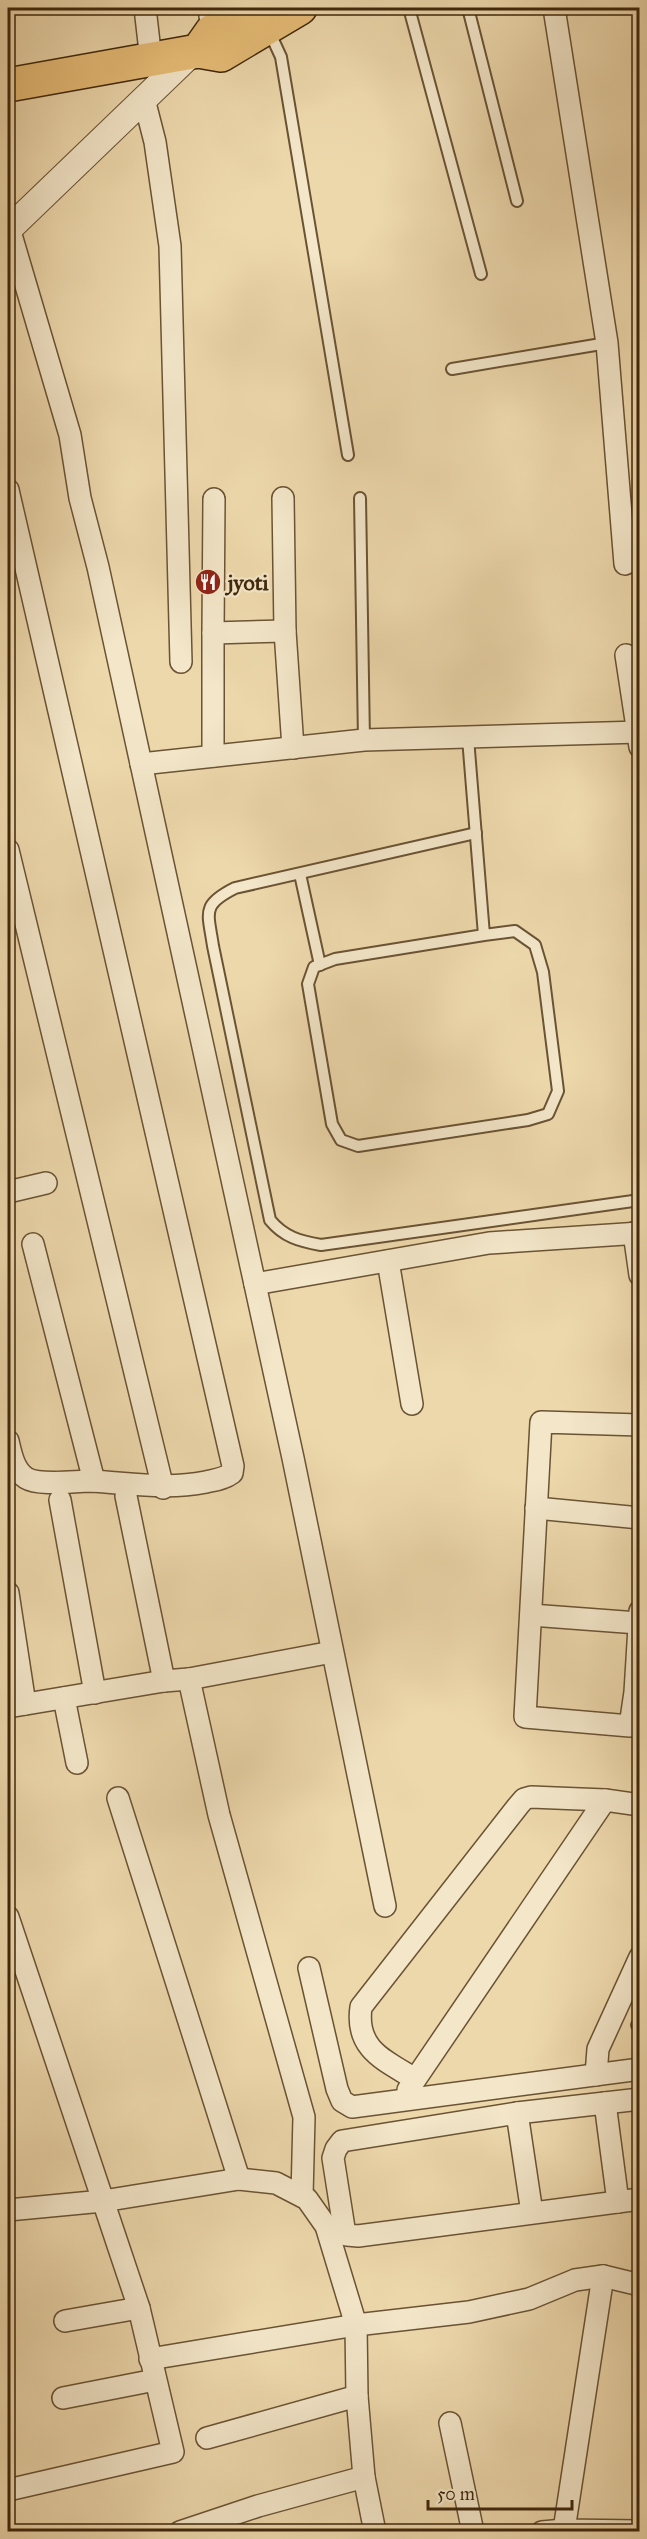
<svg xmlns="http://www.w3.org/2000/svg" width="647" height="2539" font-family="'IM FELL Great Primer',serif">
  <style>
    .lines { fill: none; stroke-linecap: round; stroke-linejoin: round }
    .service-casing { stroke: #6a5334; stroke-width: 14 }
    .minor-casing { stroke: #6a5334; stroke-width: 24 }
    .tertiary-casing { stroke: #6a5334; stroke-width: 28 }
    .primary-casing { stroke: #3f270c; stroke-width: 36 }
    .service { stroke: #f3e6c9; stroke-width: 10 }
    .minor { stroke: #f3e6c9; stroke-width: 21 }
    .tertiary { stroke: #f3e6c9; stroke-width: 26 }
    .primary { stroke: #e6bc76; stroke-width: 33 }
    .labels { text-anchor: middle; stroke-width: 4.5; stroke-linejoin: round; paint-order: stroke }
    .poi-label { font-size: 22px; font-weight: bold; fill: #3f270c; stroke: #f3e6c9; text-anchor: start }
  </style>
  <rect width="100%" height="100%" fill="#edd8ac"/>
  <filter id="stains"><feTurbulence type="fractalNoise" baseFrequency=".00333" numOctaves="4"/><feColorMatrix values="0 0 0 0 .2 0 0 0 0 .09 0 0 0 0 .02 0 0 0 .5 -.17"/></filter>
  <radialGradient id="worn" r=".72"><stop offset=".6" stop-color="#630" stop-opacity="0"/><stop offset="1" stop-color="#630" stop-opacity=".3"/></radialGradient>
  <g class="lines">
    <g class="service-casing">
      <g id="service">
        <polyline points="409,8 481,274"/>
        <polyline points="468,8 517,201"/>
        <polyline points="269,31 281,57 348,455"/>
        <polyline points="452,369 607,343"/>
        <polyline points="360,498 364,740"/>
        <polyline points="468,738 484,935 515,931 535,945 543,972 558,1091 548,1114 528,1120 358,1146 341,1140 332,1124 308,984 314,967 335,959 484,935"/>
        <path d="M476,833L235,888C201,905 208,912 213,946L270,1220C284,1237 299,1241 321,1245L640,1200"/>
        <polyline points="300,874 320,965"/>
        <polyline points="637,2025 640,2025"/>
      </g>
    </g>
    <g class="minor-casing">
      <g id="minor">
        <polyline points="145,8 151,60"/>
        <polyline points="209,8 212,31"/>
        <polyline points="554,8 607,343 625,564"/>
        <polyline points="144,99 155,142 170,246 181,662"/>
        <polyline points="9,228 70,435 80,498 98,567 293,1458 385,1906"/>
        <path d="M8,490L233,1466L232,1473C224,1479 215,1480 206,1482C166,1490 130,1483 90,1481C74,1481 39,1486 26,1478C14,1470 11,1454 8,1441"/>
        <polyline points="283,498 285,631 293,748"/>
        <polyline points="213,633 214,499"/>
        <polyline points="626,655 640,747"/>
        <polyline points="213,756 213,633 285,631"/>
        <polyline points="141,764 364,740 640,732"/>
        <polyline points="8,850 163,1488"/>
        <polyline points="8,1192 46,1183"/>
        <polyline points="634,1233 640,1275"/>
        <polyline points="33,1244 94,1481"/>
        <polyline points="388,1261 412,1404"/>
        <polyline points="255,1284 489,1243 640,1233"/>
        <polyline points="640,1425 541,1422 525,1717 630,1726 635,1692 640,1611"/>
        <polyline points="126,1496 164,1681"/>
        <polyline points="60,1500 95,1693"/>
        <polyline points="536,1508 640,1518"/>
        <polyline points="8,1593 25,1704"/>
        <polyline points="531,1615 638,1623"/>
        <polyline points="189,1679 219,1815 304,2117 302,2196"/>
        <polyline points="64,1698 77,1763"/>
        <polyline points="8,1707 164,1681 189,1679 332,1652"/>
        <polyline points="118,1798 239,2179"/>
        <polyline points="8,1917 139,2308 173,2452 8,2490"/>
        <polyline points="309,1968 337,2089 342,2101 352,2107 640,2069"/>
        <polyline points="596,2075 598,2049 640,1957"/>
        <path d="M415,2079C384,2060 355,2049 361,2007L518,1806L524,1799L531,1797L605,1800L640,1805"/>
        <polyline points="408,2090 605,1800"/>
        <polyline points="605,2103 618,2202"/>
        <polyline points="517,2113 640,2099"/>
        <polyline points="8,2210 103,2201 239,2179 276,2183 307,2199 326,2226 356,2325 357,2396 207,2438"/>
        <polyline points="532,2213 517,2113 342,2141 336,2149 333,2158 344,2228 347,2235 358,2236 640,2199"/>
        <polyline points="603,2276 564,2530 640,2531"/>
        <polyline points="65,2321 139,2308"/>
        <polyline points="150,2359 356,2325 469,2312 529,2299 575,2280 603,2276 640,2285"/>
        <polyline points="357,2396 364,2477 375,2532"/>
        <polyline points="63,2398 155,2380"/>
        <polyline points="450,2423 473,2532"/>
        <polyline points="180,2532 258,2506 364,2477"/>
        <polyline points="542,2532 564,2530"/>
      </g>
    </g>
    <g class="tertiary-casing">
      <polyline id="tertiary" points="8,230 192,53"/>
    </g>
    <g class="primary-casing">
      <g id="primary">
        <polyline points="198,51 212,31 256,8"/>
        <polyline points="8,85 198,51 221,55 300,8"/>
      </g>
    </g>
    <use href="#service" class="service"/>
    <use href="#minor" class="minor"/>
    <use href="#tertiary" class="tertiary"/>
    <use href="#primary" class="primary"/>
  </g>
  <defs>
    <g id="restaurant-disc" transform="scale(1.35)"><circle r="9.5" fill="#8f2418" stroke="#f3e6c9"/><path d="M-5-6h1v4h1v-4h1v4h1v-4h1v5L-1.5 .5V6h-2V.5L-5-1ZM5-6V6H3V1.5H1.5Q1.5-4 5-6Z" fill="#fff"/></g>
  </defs>
  <g fill-rule="evenodd">
    <use href="#restaurant-disc" x="208" y="582"/>
  </g>
  <g class="labels">
    <g class="poi-label">
      <text x="228" y="590">jyoti</text>
    </g>
  </g>
  <rect width="647" height="2539" fill="none" stroke="#edd8ac" stroke-width="30"/>
  <rect x="9" y="9" width="629" height="2521" fill="none" stroke="#3f270c" stroke-width="3"/>
  <rect x="15" y="15" width="617" height="2509" fill="none" stroke="#3f270c" stroke-width="1.5"/>
  <path d="M428 2500v9h144v-9" fill="none" stroke="#3f270c" stroke-width="3"/>
  <text x="437" y="2500" font-size="18" fill="#3f270c" stroke="#f3e6c9" stroke-width="4.5" paint-order="stroke">50 m</text>
  <rect width="100%" height="100%" filter="url(#stains)"/>
  <rect width="100%" height="100%" fill="url(#worn)"/>
</svg>
